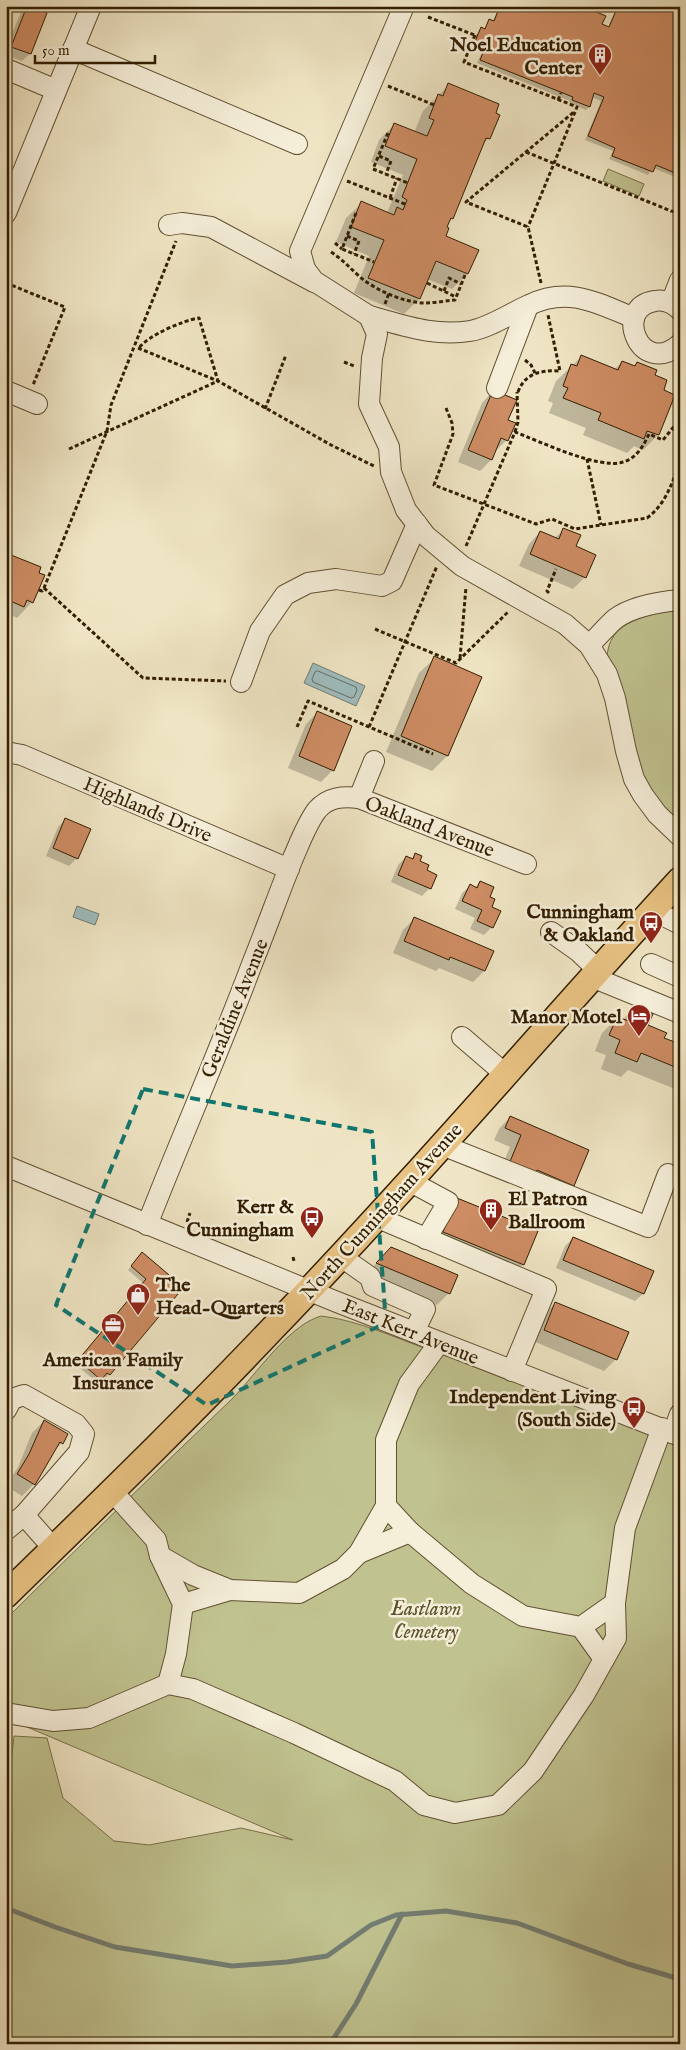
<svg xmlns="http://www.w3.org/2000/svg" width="686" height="2050" font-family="'IM FELL English',serif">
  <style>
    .green { fill: #c0c390; stroke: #797048 }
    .water { fill: #9ebcbe; stroke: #737d72 }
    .shadow { fill: #0003 }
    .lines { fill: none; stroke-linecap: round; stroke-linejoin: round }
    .shore { stroke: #686d60; stroke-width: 1 }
    .stream { stroke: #737d72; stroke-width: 5 }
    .building { fill: #cd8c63; stroke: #321e01 }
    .minor-casing { stroke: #615032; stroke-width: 22 }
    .major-casing { stroke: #321e01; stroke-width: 28 }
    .path { stroke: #321e01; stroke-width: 3; stroke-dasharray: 4 2.5; stroke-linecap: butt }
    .minor { stroke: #f5eed9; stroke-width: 20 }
    .major { stroke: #e8c282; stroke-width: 25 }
    .marked { fill: none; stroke: #0f766e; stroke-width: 4; stroke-dasharray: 10 6; stroke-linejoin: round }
    .labels { text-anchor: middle; stroke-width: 5; stroke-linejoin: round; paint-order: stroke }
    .poi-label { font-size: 20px; font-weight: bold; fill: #321e01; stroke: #f5eed9; text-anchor: end }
    .street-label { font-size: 20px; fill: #321e01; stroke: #f5eed9 }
    .park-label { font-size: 20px; font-style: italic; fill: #5d502c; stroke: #f5eed9 }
  </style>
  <rect width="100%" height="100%" fill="#efe5c4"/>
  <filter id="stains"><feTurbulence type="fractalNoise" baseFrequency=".004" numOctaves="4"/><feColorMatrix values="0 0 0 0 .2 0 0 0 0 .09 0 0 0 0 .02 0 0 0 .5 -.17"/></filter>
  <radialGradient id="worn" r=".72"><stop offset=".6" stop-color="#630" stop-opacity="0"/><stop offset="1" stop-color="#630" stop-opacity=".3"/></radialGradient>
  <g class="green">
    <polygon points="608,169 644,184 639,196 603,181"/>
    <path d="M680,606V826L648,788L635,760L607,660C607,618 649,618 680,606Z"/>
    <path d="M321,1316C358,1320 395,1338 430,1350C514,1380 597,1412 680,1446V2044H6V1807L14,1736L47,1738L63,1798L114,1841L149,1845L241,1828L293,1840L6,1718V1619C81,1544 157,1471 233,1398C257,1373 289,1325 321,1316Z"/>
  </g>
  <g class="water">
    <polygon points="313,663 365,686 356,706 304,683"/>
    <polygon points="77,906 99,914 95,925 73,917"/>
  </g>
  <g class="shadow">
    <polygon points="28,6 46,13 30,54 22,61 6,55 6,49 20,14"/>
    <polygon points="499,6 579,6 601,25 608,28 617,6 680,6 680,179 653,168 648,175 609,159 613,151 585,140 601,101 592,97 589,107 586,110 569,103 570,101 477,63 482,52 472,47 478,32 481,29 484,30 490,20 493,21"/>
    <polygon points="449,85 489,138 482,145 452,218 447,223 445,237 477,250 467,274 452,289 427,279 419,299 404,314 354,293 369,256 336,242 346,218 362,203 387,213 403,175 371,162 379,140 395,124 414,133 423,111"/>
    <polygon points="581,357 614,370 622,362 634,367 637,363 653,376 662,391 674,395 658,435 643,450 634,446 627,453 583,435 586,428 549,413 553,403 548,401 556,381"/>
    <polygon points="493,391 507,421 507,440 495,451 491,460 480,471 458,462 482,403"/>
    <polygon points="564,529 574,547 585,577 573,589 519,566 529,544 540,532 555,538"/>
    <polygon points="6,554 32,602 17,618 13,616 8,621 6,620"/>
    <polygon points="435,658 481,677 447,756 432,771 386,752 419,673"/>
    <polygon points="318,712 333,770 321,782 288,768 306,724"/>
    <polygon points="65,820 77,858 69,866 46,856 58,827"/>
    <polygon points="416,854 425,871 430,888 422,896 391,882 398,865 406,857 411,859"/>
    <polygon points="480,882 488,898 492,927 484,935 470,929 475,918 455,909 462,893 470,886 474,888"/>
    <polygon points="414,919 484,971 473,982 439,968 436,971 393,953 403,930"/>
    <polygon points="635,1008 647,1026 663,1039 680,1046 680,1091 628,1070 621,1077 601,1069 606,1055 595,1051 602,1033 617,1018 622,1020"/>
    <polygon points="510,1117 573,1185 561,1196 498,1175 510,1147 494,1140 499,1129"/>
    <polygon points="446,1211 523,1264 512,1276 432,1244"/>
    <polygon points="573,1238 652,1271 643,1294 635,1301 556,1268 565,1246"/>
    <polygon points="139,1257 180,1285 109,1374 106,1377 103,1376 97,1382 75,1364 143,1283 128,1270"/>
    <polygon points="379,1260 449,1293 437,1305 366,1275"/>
    <polygon points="555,1303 616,1359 604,1371 533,1341 544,1315"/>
    <polygon points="44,1421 62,1443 53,1451 34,1484 22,1496 6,1486 18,1467 32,1433"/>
  </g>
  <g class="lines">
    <polygon class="shore" points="318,671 356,687 357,690 354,697 351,698 313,682 312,679 315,672"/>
    <g class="stream">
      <polyline points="6,1908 55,1927 115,1947 232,1966 287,1962 327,1956 371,1925 396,1915 446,1911 517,1923 628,1964 680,1979"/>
      <polyline points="330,2044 356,2004 402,1914"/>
    </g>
  </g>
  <g class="building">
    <polygon points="27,6 47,13 31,54 11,47"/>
    <polygon points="500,6 582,6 606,16 602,24 609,27 618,6 680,6 680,175 656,165 653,172 612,156 615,148 588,136 604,97 594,93 590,107 572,100 573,97 480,60 485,48 474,44 481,27 485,29 489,19 494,21"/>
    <polygon points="448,83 499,104 496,113 500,115 490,139 486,138 453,219 451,218 447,227 449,228 446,236 479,250 468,274 436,261 420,299 368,278 384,240 351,227 361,201 394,215 397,207 403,210 407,200 402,197 417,159 385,146 394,123 427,136 434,120 429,118 434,105 438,94 443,96"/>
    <polygon points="581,355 618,370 622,361 635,366 637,362 657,370 655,375 667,380 664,390 675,395 659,435 647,431 644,439 598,420 601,413 563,398 568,388 563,386 571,364 577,366"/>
    <polygon points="493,390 517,400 508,420 516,423 508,441 501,438 492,460 468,450"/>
    <polygon points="563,528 581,535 576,546 596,555 586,578 530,554 540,531 559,539"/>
    <polygon points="6,553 41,567 39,573 45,575 33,603 27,600 24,607 6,599"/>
    <polygon points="434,656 482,677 448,756 401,736"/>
    <polygon points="317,711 352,726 334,771 299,756"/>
    <polygon points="65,818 91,829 78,859 53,848"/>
    <polygon points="415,853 422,856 420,861 429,865 427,870 437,875 431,889 398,875 406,856 413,859"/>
    <polygon points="480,881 494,887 490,897 495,899 492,907 501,911 493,928 477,921 482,910 462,901 470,884 477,888"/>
    <polygon points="414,917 494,951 485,971 450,957 449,960 404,941"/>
    <polygon points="635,1006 653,1014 648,1025 667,1033 664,1038 680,1044 680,1069 641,1053 637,1062 615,1053 620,1040 609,1035 617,1017 629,1021"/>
    <polygon points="510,1116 589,1150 574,1186 537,1170 535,1175 509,1164 521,1135 505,1128"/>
    <polygon points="457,1198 538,1231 524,1265 443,1232"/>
    <polygon points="573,1237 654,1271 644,1294 563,1260"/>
    <polygon points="391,1247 458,1275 450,1294 376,1263"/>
    <polygon points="142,1252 181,1285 175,1292 178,1294 110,1375 107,1373 101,1380 78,1360 146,1279 131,1266"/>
    <polygon points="555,1302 629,1332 617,1360 544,1330"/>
    <polygon points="44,1420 68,1434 63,1444 60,1442 35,1485 17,1474 29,1454"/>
  </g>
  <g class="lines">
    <g class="minor-casing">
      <g id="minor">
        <polyline points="404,6 300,251 305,269 314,281 369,316 377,334 372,358 369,404 389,447 391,472 406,510 426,536 462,566 565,624 589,645 607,674 615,698 626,751 634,779 643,795 657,814 680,836"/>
        <polyline points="73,49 297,144"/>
        <polyline points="6,69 56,90"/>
        <polyline points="6,213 91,6"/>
        <polyline points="169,225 182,223 211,227 314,282"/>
        <polyline points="671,303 680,280"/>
        <path d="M680,310C673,303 665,299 655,301C612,307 640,379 680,344"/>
        <path d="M369,316C403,325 434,337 470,331C489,328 511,313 529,305C569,286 597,303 634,318"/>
        <polyline points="497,388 528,306"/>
        <polyline points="6,391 37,404"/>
        <path d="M589,645C598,637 606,627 615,619C632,606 658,602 680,600"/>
        <polyline points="241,682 260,631 285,595 308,583 336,579 382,586 392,581 417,524"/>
        <polyline points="6,752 22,755 289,869"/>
        <polyline points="359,798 374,761"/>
        <polyline points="652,910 680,924"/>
        <polyline points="551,932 578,951 598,970"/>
        <polyline points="651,964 680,977"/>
        <polyline points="592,977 680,1013"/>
        <polyline points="462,1037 505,1074"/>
        <polyline points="442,1145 648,1227 668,1174"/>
        <polyline points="6,1166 337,1302 680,1436"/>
        <polyline points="409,1181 448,1202 426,1239"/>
        <polyline points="376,1217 546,1289 512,1371"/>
        <path d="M147,1225C181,1138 219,1052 252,964C266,929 279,893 293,858C300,842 307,823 317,810C328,797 343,796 359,798L526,864"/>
        <polyline points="340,1256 370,1277 373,1286 425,1309 414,1332"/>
        <polyline points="439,1343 409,1384 386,1440 386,1506 410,1532 472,1584 523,1616 581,1627 615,1603 625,1528 662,1428"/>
        <polyline points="6,1410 12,1399 24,1395 76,1424 84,1434 79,1452 24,1515 53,1548"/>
        <polyline points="673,1433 680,1414"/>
        <polyline points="112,1491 156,1540 160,1556 183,1604 176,1654 168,1684"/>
        <polyline points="6,1530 24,1515"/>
        <polyline points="359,1553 410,1532"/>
        <polyline points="160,1556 193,1575 230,1590 299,1593 343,1569 359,1553 386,1506"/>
        <polyline points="183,1604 230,1590"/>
        <polyline points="581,1627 604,1659"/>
        <polyline points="6,1713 53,1721 89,1718 168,1684 193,1689 294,1733 395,1781 424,1805 455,1813 498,1805 533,1771 584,1695 616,1638 615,1603"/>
      </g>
    </g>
    <g class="major-casing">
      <path id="major" d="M6,1595C97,1506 188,1418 275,1326C414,1181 545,1028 680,880"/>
    </g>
    <g class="path">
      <polyline points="428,17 477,36"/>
      <polyline points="475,35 464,62 577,107 528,227"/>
      <polyline points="388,86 434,105"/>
      <polyline points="558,100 561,93"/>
      <polyline points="388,133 373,169 408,183"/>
      <polyline points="526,152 671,211 680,212"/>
      <polyline points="379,156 391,161 386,174"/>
      <polyline points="347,181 405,204"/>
      <polyline points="390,198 397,178"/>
      <polyline points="356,213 342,249 374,262"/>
      <polyline points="347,236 359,241 354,254"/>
      <polyline points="335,243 342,249"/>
      <path d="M331,252C342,259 350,268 360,277C377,291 403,302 424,303C434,303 445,301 455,300L465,275"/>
      <polyline points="6,283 65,307 33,385"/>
      <polyline points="427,283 456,297"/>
      <polyline points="541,283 528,227 466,202 575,111"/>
      <polyline points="444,291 449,278 461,284"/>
      <polyline points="385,304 389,293"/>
      <polyline points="138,348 218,381 331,445 374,466"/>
      <polyline points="525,360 531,365 535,373"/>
      <polyline points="344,362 354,366"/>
      <path d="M518,392C525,373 541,370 560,371L548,315"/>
      <path d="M446,408L452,423L453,434L434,485L536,524L552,519L575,529L647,518C666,504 672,483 680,462"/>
      <polyline points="265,409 286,355"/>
      <polyline points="673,428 680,436"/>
      <polyline points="515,432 518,422 517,392"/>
      <path d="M69,449L218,381L199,318C184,320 147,336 139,348"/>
      <polyline points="587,459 601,525"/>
      <path d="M466,546L515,432C539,441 599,470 623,462C636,459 644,445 649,434L663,440L680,419"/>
      <polyline points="44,588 143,678 226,681"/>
      <polyline points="39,590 42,591 44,588 107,431 111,405 176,241"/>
      <polyline points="549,593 547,591 556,569"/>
      <polyline points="375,629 456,663 509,611"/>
      <polyline points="460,658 466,587"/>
      <polyline points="297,727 308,701 433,754"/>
      <polyline points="369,727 437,566"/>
      <polyline points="187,1222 190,1213"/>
      <polyline points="293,1257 294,1261"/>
    </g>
    <use href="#minor" class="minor"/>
    <use href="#major" class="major"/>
  </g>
  <path class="marked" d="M143,1089L372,1132L386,1323L207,1405L56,1305Z"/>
  <defs>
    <g id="building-pin" transform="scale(1.25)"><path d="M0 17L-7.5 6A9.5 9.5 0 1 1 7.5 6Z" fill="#8f2418" stroke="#f5eed9"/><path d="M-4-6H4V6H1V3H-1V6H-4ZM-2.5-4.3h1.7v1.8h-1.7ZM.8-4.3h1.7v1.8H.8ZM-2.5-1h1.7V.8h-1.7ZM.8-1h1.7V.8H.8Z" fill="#fff"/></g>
    <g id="bus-pin" transform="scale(1.25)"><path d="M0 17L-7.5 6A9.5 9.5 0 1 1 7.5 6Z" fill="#8f2418" stroke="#f5eed9"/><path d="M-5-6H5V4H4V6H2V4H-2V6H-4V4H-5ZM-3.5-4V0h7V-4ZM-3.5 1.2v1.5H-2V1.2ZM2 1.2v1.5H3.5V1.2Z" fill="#fff"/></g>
    <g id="hotel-pin" transform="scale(1.25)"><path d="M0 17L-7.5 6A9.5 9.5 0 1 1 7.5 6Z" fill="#8f2418" stroke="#f5eed9"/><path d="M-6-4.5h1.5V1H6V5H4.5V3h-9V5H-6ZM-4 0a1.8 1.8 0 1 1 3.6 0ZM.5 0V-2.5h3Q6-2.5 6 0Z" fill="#fff"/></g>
    <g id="shop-pin" transform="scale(1.25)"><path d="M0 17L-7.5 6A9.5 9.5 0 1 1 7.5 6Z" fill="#8f2418" stroke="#f5eed9"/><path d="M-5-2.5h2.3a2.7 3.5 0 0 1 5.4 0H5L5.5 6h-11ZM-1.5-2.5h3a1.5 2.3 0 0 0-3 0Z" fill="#fff"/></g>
    <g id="office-pin" transform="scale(1.25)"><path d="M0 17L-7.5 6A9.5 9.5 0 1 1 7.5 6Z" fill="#8f2418" stroke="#f5eed9"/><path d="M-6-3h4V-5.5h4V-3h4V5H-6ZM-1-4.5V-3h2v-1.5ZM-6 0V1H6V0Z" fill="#fff"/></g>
  </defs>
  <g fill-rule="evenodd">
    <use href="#building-pin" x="600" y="55"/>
    <use href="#bus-pin" x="651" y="923"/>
    <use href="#hotel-pin" x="639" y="1016"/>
    <use href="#building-pin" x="491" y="1210"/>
    <use href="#bus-pin" x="312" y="1218"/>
    <use href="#shop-pin" x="138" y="1295"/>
    <use href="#office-pin" x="113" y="1325"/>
    <use href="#bus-pin" x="634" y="1408"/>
  </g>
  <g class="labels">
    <g class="poi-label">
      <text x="582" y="51">Noel Education<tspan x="582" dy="23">Center</tspan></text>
      <text x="634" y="918">Cunningham<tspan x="634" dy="23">&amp; Oakland</tspan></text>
      <text x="622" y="1023">Manor Motel</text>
      <text x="508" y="1205" text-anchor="start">El Patron<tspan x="508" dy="23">Ballroom</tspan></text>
      <text x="294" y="1213">Kerr &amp;<tspan x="294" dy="23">Cunningham</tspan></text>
      <text x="156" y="1291" text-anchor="start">The<tspan x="156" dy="23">Head-Quarters</tspan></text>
      <text x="113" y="1366" text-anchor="middle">American Family<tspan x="113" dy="23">Insurance</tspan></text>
      <text x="616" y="1403">Independent Living<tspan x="616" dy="23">(South Side)</tspan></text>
    </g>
    <g class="street-label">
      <text transform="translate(148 809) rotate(23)" y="7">Highlands Drive</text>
      <text transform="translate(430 826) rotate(21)" y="7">Oakland Avenue</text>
      <text transform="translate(234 1008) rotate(-68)" y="7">Geraldine Avenue</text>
      <text transform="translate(381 1211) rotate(-48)" y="7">North Cunningham Avenue</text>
      <text transform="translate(411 1331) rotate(22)" y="7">East Kerr Avenue</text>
    </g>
    <g class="park-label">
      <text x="426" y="1615">Eastlawn<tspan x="426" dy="23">Cemetery</tspan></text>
    </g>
  </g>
  <rect width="686" height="2050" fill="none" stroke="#efe5c4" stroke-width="25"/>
  <rect x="8" y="8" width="671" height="2035" fill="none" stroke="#321e01" stroke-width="2.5"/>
  <rect x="12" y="12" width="661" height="2025" fill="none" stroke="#321e01"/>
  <path d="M35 55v8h120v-8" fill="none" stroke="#321e01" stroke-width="2.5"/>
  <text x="42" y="55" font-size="15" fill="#321e01" stroke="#f5eed9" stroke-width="4" paint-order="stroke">50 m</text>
  <rect width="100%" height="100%" filter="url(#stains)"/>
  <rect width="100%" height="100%" fill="url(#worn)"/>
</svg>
